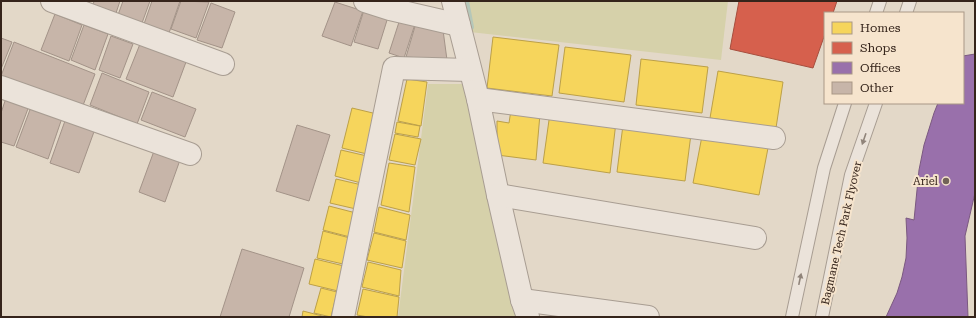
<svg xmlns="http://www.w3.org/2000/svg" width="976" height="318" font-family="'Roboto Serif',serif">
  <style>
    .green { fill: #d6d1aa }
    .homes { fill: #f6d55c; stroke: #bca048 }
    .shops { fill: #d6604d; stroke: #a64e3e }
    .offices { fill: #9970ab; stroke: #7b5980 }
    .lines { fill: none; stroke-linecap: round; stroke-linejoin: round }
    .stream { stroke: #b5c7b9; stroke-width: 6 }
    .building { fill: #c7b5a9; stroke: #a39388 }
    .service-casing { stroke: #a89d92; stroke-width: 14 }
    .minor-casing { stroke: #a89d92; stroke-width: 24 }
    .service { stroke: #ebe3da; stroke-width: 12 }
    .minor { stroke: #ebe3da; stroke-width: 22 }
    .oneway { fill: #90847a }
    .poi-dot { fill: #726358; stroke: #f6e4cd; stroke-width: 1.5 }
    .labels { text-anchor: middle; stroke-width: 4; stroke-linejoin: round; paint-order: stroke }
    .poi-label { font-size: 11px; fill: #35241b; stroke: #f6e4cd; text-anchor: end }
    .street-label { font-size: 11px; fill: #35241b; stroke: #f6e4cd }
  </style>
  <rect width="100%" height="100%" fill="#e3d8c8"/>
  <g class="green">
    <polygon points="466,1 728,1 721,60 470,32"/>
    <polygon points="428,84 464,84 518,317 398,317"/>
  </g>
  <g class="homes">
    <polygon points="493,37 559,45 552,96 487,88"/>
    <polygon points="565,47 631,55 624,102 559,93"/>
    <polygon points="641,59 708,67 702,113 636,105"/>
    <polygon points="718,71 783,82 776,128 710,118"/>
    <polygon points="407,79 427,82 421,126 398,121"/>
    <polygon points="352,108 377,114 367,154 342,148"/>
    <polygon points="511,110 540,114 536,160 497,155 497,121 509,123"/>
    <polygon points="550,113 616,122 610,173 543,163"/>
    <polygon points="397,122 420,126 418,137 395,133"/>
    <polygon points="623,125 691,134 685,181 617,172"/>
    <polygon points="395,134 421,139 415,165 389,160"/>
    <polygon points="702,136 768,148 759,195 693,183"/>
    <polygon points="341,150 367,156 361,183 335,176"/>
    <polygon points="389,163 415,167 409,212 381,205"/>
    <polygon points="336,179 362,185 356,209 330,203"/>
    <polygon points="329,206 356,213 350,237 323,230"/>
    <polygon points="379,207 410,215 406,240 374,232"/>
    <polygon points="323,231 350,238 343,264 317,258"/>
    <polygon points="374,233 406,241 402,268 367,260"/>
    <polygon points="315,259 344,266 338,291 309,284"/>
    <polygon points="368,262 401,270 399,296 362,287"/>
    <polygon points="321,288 337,292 331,317 314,313"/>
    <polygon points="363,289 399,297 397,317 368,317 357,315"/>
    <polygon points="303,311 326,317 302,317"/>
  </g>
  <polygon class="shops" points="739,1 837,1 833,13 825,13 825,34 813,68 730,49"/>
  <polygon class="offices" points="975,54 975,193 965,236 968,317 886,317 897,293 902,277 906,258 907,238 906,218 914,220 919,170 924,145 934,113 938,103 963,103 963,56"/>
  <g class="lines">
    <polyline class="stream" points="466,1 471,27"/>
  </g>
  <g class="building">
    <polygon points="94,1 120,1 116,13 93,5"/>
    <polygon points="123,1 150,1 142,23 118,15"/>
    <polygon points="152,1 180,1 169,33 144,24"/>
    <polygon points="181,1 209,2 196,38 171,29"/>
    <polygon points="335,2 363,11 351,46 322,36"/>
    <polygon points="211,3 235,12 222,48 197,40"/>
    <polygon points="364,10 388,17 378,49 354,42"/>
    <polygon points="55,14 82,25 69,61 41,50"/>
    <polygon points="400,19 415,24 404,58 389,53"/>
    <polygon points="416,23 443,30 447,60 406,57"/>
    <polygon points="84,25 108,34 95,70 71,60"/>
    <polygon points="111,36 133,44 120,78 99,70"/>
    <polygon points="1,38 12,42 1,69"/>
    <polygon points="14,42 95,74 82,108 1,76"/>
    <polygon points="140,44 186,62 173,97 126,79"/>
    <polygon points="102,73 149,92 137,124 90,105"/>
    <polygon points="152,92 196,109 185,137 141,120"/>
    <polygon points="6,98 29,106 14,146 1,142 1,113"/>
    <polygon points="31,107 62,118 48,159 16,147"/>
    <polygon points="66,118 95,129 79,173 50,163"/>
    <polygon points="297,125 330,135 309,201 276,191"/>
    <polygon points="154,151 180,160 165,202 139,192"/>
    <polygon points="242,249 304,268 289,317 220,317"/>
  </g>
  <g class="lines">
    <g class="service-casing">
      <g id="service">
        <polyline points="876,13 880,1"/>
        <polyline points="906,13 910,1"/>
        <polyline points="792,317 824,168 845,103"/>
        <polyline points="822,317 851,175 876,103"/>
      </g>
    </g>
    <g class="minor-casing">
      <g id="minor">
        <polyline points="52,1 223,64"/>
        <polyline points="365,1 390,9 459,25"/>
        <polyline points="453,1 478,99 498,195 522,300 528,317"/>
        <polyline points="1,87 190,154"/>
        <polyline points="478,99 774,138"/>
        <polyline points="498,195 755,238"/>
        <polyline points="522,300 648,317"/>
        <polyline points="343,317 394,68 470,70"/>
      </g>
    </g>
    <use href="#service" class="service"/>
    <use href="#minor" class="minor"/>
  </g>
  <defs><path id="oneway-solid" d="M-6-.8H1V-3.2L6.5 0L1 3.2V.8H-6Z"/></defs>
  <g class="oneway">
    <use href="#oneway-solid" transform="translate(864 139) rotate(109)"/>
    <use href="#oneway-solid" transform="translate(800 279) rotate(-78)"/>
  </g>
  <circle class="poi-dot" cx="946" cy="181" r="4"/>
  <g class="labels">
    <g class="poi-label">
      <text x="938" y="185">Ariel</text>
    </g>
    <g class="street-label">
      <text transform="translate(841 233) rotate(-77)" y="4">Bagmane Tech Park Flyover</text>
    </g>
  </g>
  <rect width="976" height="318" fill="none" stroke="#35241b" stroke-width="4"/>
  <rect x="824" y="12" width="140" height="92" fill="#f6e4cd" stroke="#a99786"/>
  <rect x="832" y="22" width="20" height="12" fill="#f6d55c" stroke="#a99786"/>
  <text x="860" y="32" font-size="12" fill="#35241b">Homes</text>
  <rect x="832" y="42" width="20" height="12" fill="#d6604d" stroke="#a99786"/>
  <text x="860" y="52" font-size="12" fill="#35241b">Shops</text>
  <rect x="832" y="62" width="20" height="12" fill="#9970ab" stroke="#a99786"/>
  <text x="860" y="72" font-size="12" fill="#35241b">Offices</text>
  <rect x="832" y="82" width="20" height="12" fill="#c7b5a9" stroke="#a99786"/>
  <text x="860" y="92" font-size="12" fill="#35241b">Other</text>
</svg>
